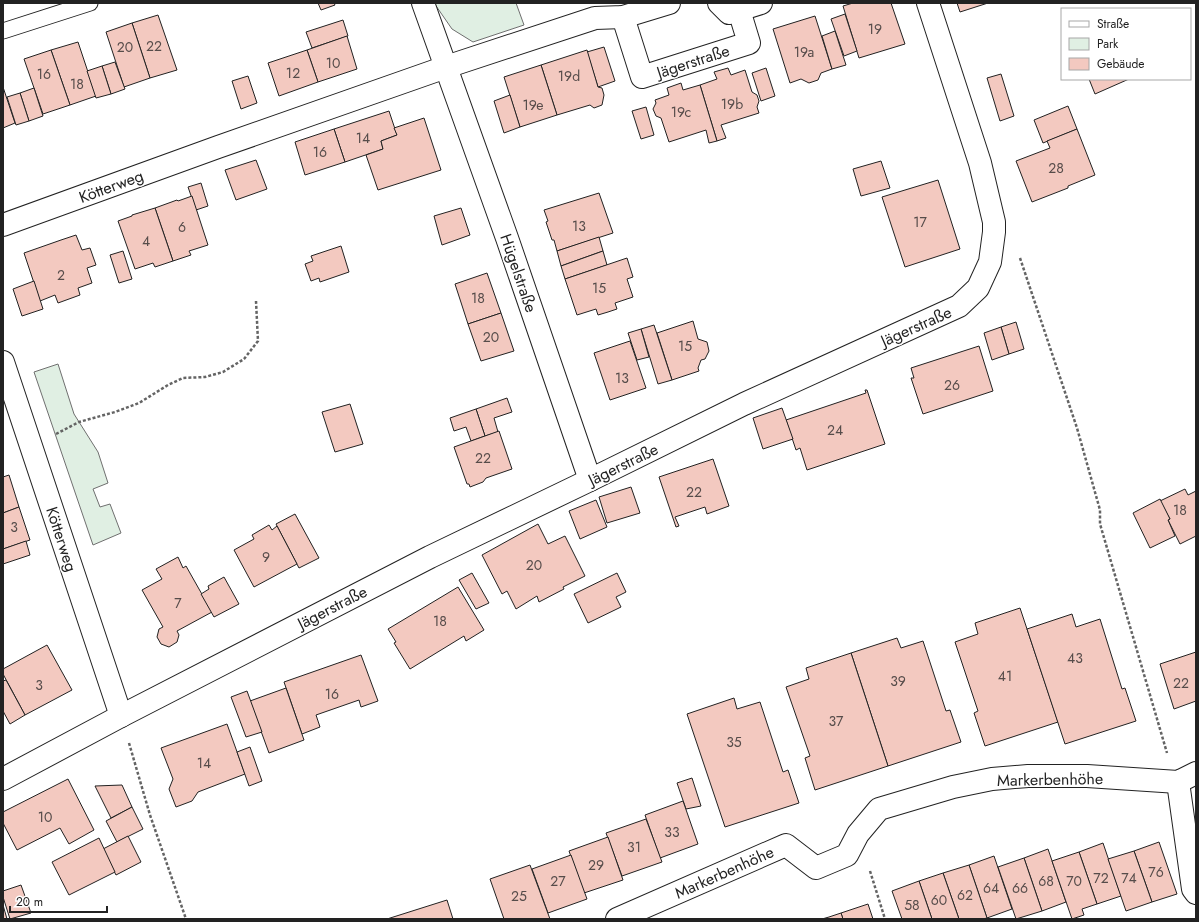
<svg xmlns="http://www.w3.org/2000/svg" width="1199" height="922" font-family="Jost,sans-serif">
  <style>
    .green { fill: #e0efe3; stroke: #6f6f6f }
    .building { fill: #f3c9c0; stroke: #222 }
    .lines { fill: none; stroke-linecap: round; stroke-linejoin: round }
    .service-casing { stroke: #222; stroke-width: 17 }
    .minor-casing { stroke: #222; stroke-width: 24 }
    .path { stroke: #646464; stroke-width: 2.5; stroke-dasharray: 3 2; stroke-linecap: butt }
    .service { stroke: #fff; stroke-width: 15 }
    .minor { stroke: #fff; stroke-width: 22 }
    .labels { text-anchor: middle; stroke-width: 3; stroke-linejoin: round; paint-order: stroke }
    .number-label { font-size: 14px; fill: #564c4a }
    .street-label { font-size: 16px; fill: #222; stroke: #fff }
  </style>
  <rect width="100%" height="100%" fill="#fff"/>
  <g class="green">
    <polygon points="434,3 516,3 524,25 473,42 452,29"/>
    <polygon points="58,364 74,414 98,452 108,483 93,489 100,507 110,504 121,533 93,545 34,372"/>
  </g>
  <g class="building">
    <polygon points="318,3 334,3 335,5 321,10"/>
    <polygon points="853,3 891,3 905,44 859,58 843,6"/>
    <polygon points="957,3 988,3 960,12"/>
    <polygon points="845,14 857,51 844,56 831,19"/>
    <polygon points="158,15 177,70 150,78 132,23"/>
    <polygon points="815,16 832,69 821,73 818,80 809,83 801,79 790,83 773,29"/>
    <polygon points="343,20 348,36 312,48 306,32"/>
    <polygon points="132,23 150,78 124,87 106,32"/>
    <polygon points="835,31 846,65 832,69 822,36"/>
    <polygon points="347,36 357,69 318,82 307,50"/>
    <polygon points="78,42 96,96 70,105 51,50"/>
    <polygon points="604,47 615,81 598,87 587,52"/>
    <polygon points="51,50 70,105 43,114 24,59"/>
    <polygon points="307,50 318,82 279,96 268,63"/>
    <polygon points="587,50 598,87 602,88 604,95 602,105 594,108 590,105 557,115 541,65"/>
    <polygon points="115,62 125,89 111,94 102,66"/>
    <polygon points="541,65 557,115 520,127 504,77"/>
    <polygon points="102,66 111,94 96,98 87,71"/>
    <polygon points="728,68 731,75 745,70 752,92 757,95 759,101 757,107 759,113 721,125 726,138 717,141 700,85 717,79 714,72"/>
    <polygon points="766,68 775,96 761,101 752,73"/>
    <polygon points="1001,74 1014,116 1000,121 987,78"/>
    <polygon points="248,76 257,103 241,109 232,81"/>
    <polygon points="1089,79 1129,79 1095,94"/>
    <polygon points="681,83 683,90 700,85 717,141 709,143 706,130 669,142 661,118 656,116 653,109 656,103 655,100 669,95 667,88"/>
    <polygon points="3,87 15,123 3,128"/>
    <polygon points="34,88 43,116 29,121 20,93"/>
    <polygon points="20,93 29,121 16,125 7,97"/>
    <polygon points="510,95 520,127 504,133 494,101"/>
    <polygon points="1068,106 1077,129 1043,143 1034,120"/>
    <polygon points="646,107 654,135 641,139 632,111"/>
    <polygon points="389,111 397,135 381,141 383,149 345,162 334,129"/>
    <polygon points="424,118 441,170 378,190 366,155 383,149 381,141 397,135 394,128"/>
    <polygon points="334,129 345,162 305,175 295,142"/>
    <polygon points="1077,129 1095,175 1068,186 1068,188 1032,202 1016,161 1050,148 1047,141"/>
    <polygon points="256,160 267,189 236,200 225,170"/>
    <polygon points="881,161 890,188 861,196 853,169"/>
    <polygon points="938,180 960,249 905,267 882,197"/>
    <polygon points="201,183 208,206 196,210 188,187"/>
    <polygon points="599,193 613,233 557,251 554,240 552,240 546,222 548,221 544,210"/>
    <polygon points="192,196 208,245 189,251 191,255 173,261 155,208 177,200 178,201"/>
    <polygon points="155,208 173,261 155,267 153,263 135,269 118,221 132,216 132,215"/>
    <polygon points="461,208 470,235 442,245 434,216"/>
    <polygon points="76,235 82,250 90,248 96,265 87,268 92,283 78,288 80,295 58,303 55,295 40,301 24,253 61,240"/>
    <polygon points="599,237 603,251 561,266 557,251"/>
    <polygon points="341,246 349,272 320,282 319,278 311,281 305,264 313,261 311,256"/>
    <polygon points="123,251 132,279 119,283 110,255"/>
    <polygon points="603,251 607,265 565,279 561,266"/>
    <polygon points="627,258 633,277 627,279 633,297 615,303 617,309 608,312 598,315 596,309 577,315 565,279"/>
    <polygon points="487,273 501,313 468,324 455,284"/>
    <polygon points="34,281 43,309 22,316 13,289"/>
    <polygon points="501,313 514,351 481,361 468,324"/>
    <polygon points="693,321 698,339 707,342 709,351 705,359 701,360 698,368 699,371 672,380 657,333"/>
    <polygon points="1016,322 1024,349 1009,354 1001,327"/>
    <polygon points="654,325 672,380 658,384 641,329"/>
    <polygon points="1001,327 1009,354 992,360 984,333"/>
    <polygon points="641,329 649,357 637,360 628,333"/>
    <polygon points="630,341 646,388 610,400 594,353"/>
    <polygon points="979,346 993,391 923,414 911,378 914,378 911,368"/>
    <polygon points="865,390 867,390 885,444 807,470 800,448 796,450 786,420 866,393"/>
    <polygon points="507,398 512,412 494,418 498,432 485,436 476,409"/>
    <polygon points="350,404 363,444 335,452 322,412"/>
    <polygon points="782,408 793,439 763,449 753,418"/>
    <polygon points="476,409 485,436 471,441 466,427 454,431 450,418"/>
    <polygon points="499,431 512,469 486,478 483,482 470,487 469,484 467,484 454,447"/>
    <polygon points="713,459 729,506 707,514 705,507 675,517 679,526 676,527 659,477"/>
    <polygon points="9,475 19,507 3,513 3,477"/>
    <polygon points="631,487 640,513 607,523 599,497"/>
    <polygon points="1185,489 1188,495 1196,491 1196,536 1180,544 1168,520 1170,519 1160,501"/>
    <polygon points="1160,499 1170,519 1168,520 1175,536 1150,548 1133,513"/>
    <polygon points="596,500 607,527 580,539 569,511"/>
    <polygon points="19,507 30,540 3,549 3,513"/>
    <polygon points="295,514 319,558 299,568 276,524"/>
    <polygon points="538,524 548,544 565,536 585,576 563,587 564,589 539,602 537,596 516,609 507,591 502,594 482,555"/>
    <polygon points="269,525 272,530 277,526 297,564 254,587 234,550 254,539 252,535"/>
    <polygon points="26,541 30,555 3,564 3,549"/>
    <polygon points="178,557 183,568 186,566 212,612 177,631 179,635 177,642 169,647 161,644 157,637 159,629 163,627 142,590 162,579 156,569"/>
    <polygon points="472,573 489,603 476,609 459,580"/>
    <polygon points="617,573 626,592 616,597 621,607 588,623 574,594"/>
    <polygon points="224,577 239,604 214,617 201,594 209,589 208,586"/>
    <polygon points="458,587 484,630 466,641 464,636 410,669 394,643 396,642 388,629"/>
    <polygon points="1020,608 1058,722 985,746 974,713 978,711 955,642 978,634 975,623"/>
    <polygon points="1072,614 1076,627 1100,619 1122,689 1125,688 1136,721 1065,744 1027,629"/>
    <polygon points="897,638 901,648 923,641 946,711 950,710 961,742 888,766 851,653"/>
    <polygon points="47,645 72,690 25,715 3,674 3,669"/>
    <polygon points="1196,652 1196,701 1174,709 1160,664"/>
    <polygon points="851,653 888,766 815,790 805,758 810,756 786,687 809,679 806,668"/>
    <polygon points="361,655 378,701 361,707 359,700 316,715 320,727 302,734 284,682"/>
    <polygon points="6,680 25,715 10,724 3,711 3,681"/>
    <polygon points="286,688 304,740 269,753 250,701"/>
    <polygon points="247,691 262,732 246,737 231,697"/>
    <polygon points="734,698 737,709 760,702 783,772 788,770 799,803 725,827 687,714"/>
    <polygon points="227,724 245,774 198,792 192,801 176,807 169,789 173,779 161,748"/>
    <polygon points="250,747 262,781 249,786 237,752"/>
    <polygon points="692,778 701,806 686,809 677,783"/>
    <polygon points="68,779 94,830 69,844 60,828 17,850 3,823 3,812"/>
    <polygon points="122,785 132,807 111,818 95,786"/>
    <polygon points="683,801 698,844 660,858 645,815"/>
    <polygon points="132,807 143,829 117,842 106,821"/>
    <polygon points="646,819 662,862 622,876 606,833"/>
    <polygon points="128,836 141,862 116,875 103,849"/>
    <polygon points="608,837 623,880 584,893 569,851"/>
    <polygon points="99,838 115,872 69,895 52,862"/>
    <polygon points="1159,842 1177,894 1152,902 1134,851"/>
    <polygon points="1103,843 1121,896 1097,904 1079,852"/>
    <polygon points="1048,849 1066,902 1042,911 1024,858"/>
    <polygon points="1134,851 1152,902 1126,911 1108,859"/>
    <polygon points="1079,852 1097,904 1082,909 1084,915 1072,919 1052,861"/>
    <polygon points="571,855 587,899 548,913 532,869"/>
    <polygon points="994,856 1012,909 987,918 969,865"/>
    <polygon points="1024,858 1042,911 1016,919 998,867"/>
    <polygon points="530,865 550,919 504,919 490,879"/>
    <polygon points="969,865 987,918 983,919 959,919 943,873"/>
    <polygon points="943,873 959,919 932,919 919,881"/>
    <polygon points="919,881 932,919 902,919 892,891"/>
    <polygon points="21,885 31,913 10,919 3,897 3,891"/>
    <polygon points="447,900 453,919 387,919"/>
    <polygon points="868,904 873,919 843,919 841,913"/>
    <polygon points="3,905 7,919 3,919"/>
    <polygon points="841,913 843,919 822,919 829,917"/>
  </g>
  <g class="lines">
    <g class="service-casing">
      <polyline id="service" points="3,31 90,3"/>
    </g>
    <g class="minor-casing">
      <g id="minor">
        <polyline points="423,3 507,238 590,480"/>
        <polyline points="719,3 729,13 761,3"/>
        <polyline points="623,17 642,77 749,43 739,10"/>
        <polyline points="3,225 218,147 446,67 595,18 623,17 669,3"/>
        <polyline points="3,362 121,716"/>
        <polyline points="3,779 121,716 430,557 590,480 744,404 959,306 978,288 990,262 994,232 994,222 980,163 928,3"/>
        <polyline points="1178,782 1193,889 1196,893"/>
        <polyline points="617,919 786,845 816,868 847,855 858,834 879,809 953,787 992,779 1028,776 1087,776 1178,782 1196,773"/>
      </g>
    </g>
    <g class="path">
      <polyline points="1020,258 1077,428 1100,510 1100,524 1167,753"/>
      <polyline points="56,434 79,422 115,412 139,403 168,385 183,378 205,377 223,372 244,359 258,341 256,301"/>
      <polyline points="129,743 150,815 186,919"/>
      <polyline points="870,871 885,919"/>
    </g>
    <use href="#service" class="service"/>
    <use href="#minor" class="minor"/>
  </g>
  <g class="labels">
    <g class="number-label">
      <text x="875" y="34">19</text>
      <text x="154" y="51">22</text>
      <text x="125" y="52">20</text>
      <text x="804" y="57">19a</text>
      <text x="333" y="68">10</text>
      <text x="293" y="78">12</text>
      <text x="44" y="79">16</text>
      <text x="569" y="81">19d</text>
      <text x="77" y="89">18</text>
      <text x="732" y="109">19b</text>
      <text x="533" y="110">19e</text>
      <text x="681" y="117">19c</text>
      <text x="363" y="143">14</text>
      <text x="320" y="157">16</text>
      <text x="1056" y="173">28</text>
      <text x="920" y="227">17</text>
      <text x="579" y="231">13</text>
      <text x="182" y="232">6</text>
      <text x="146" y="246">4</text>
      <text x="61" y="280">2</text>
      <text x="599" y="293">15</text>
      <text x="478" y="303">18</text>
      <text x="491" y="342">20</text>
      <text x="685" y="351">15</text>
      <text x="622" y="383">13</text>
      <text x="952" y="390">26</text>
      <text x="835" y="435">24</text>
      <text x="483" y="463">22</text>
      <text x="694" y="497">22</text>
      <text x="1180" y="515">18</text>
      <text x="14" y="532">3</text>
      <text x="266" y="562">9</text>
      <text x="534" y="570">20</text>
      <text x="178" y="608">7</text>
      <text x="440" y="626">18</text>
      <text x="1075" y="663">43</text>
      <text x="1005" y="681">41</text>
      <text x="898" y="686">39</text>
      <text x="1181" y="688">22</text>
      <text x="39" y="690">3</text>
      <text x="332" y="699">16</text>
      <text x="836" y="726">37</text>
      <text x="734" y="747">35</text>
      <text x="204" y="768">14</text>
      <text x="45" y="822">10</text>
      <text x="672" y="837">33</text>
      <text x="634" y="852">31</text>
      <text x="596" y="870">29</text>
      <text x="1156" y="877">76</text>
      <text x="1101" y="883">72</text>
      <text x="1129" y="883">74</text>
      <text x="558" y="886">27</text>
      <text x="1046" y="886">68</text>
      <text x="1074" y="886">70</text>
      <text x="991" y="893">64</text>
      <text x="1020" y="893">66</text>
      <text x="965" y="900">62</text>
      <text x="519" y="901">25</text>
      <text x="939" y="905">60</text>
      <text x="912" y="910">58</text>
    </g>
    <g class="street-label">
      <text transform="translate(693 61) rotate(-18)" y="6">Jägerstraße</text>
      <text transform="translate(111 186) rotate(-20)" y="6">Kötterweg</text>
      <text transform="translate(519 273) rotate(71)" y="6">Hügelstraße</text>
      <text transform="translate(916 326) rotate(-24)" y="6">Jägerstraße</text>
      <text transform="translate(623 464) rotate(-26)" y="6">Jägerstraße</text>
      <text transform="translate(62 539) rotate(72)" y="6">Kötterweg</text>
      <text transform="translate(332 607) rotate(-27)" y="6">Jägerstraße</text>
      <text transform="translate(1050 779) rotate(-1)" y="6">Markerbenhöhe</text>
      <text transform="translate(724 872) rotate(-24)" y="6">Markerbenhöhe</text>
    </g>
  </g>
  <rect width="1199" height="922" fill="none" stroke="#222222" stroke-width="8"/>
  <rect x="1061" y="8" width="130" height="72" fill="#ffffff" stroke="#a7a7a7"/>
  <rect x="1069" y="21" width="20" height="6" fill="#ffffff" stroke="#a7a7a7"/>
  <text x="1097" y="28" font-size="12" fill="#222222">Straße</text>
  <rect x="1069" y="38" width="20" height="12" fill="#e0efe3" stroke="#a7a7a7"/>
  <text x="1097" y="48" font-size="12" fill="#222222">Park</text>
  <rect x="1069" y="58" width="20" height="12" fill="#f3c9c0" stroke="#a7a7a7"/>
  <text x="1097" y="68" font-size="12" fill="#222222">Gebäude</text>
  <path d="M10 906v6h97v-6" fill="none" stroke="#222222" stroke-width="2"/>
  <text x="16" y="906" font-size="12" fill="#222222" stroke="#ffffff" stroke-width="3" paint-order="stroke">20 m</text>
</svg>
